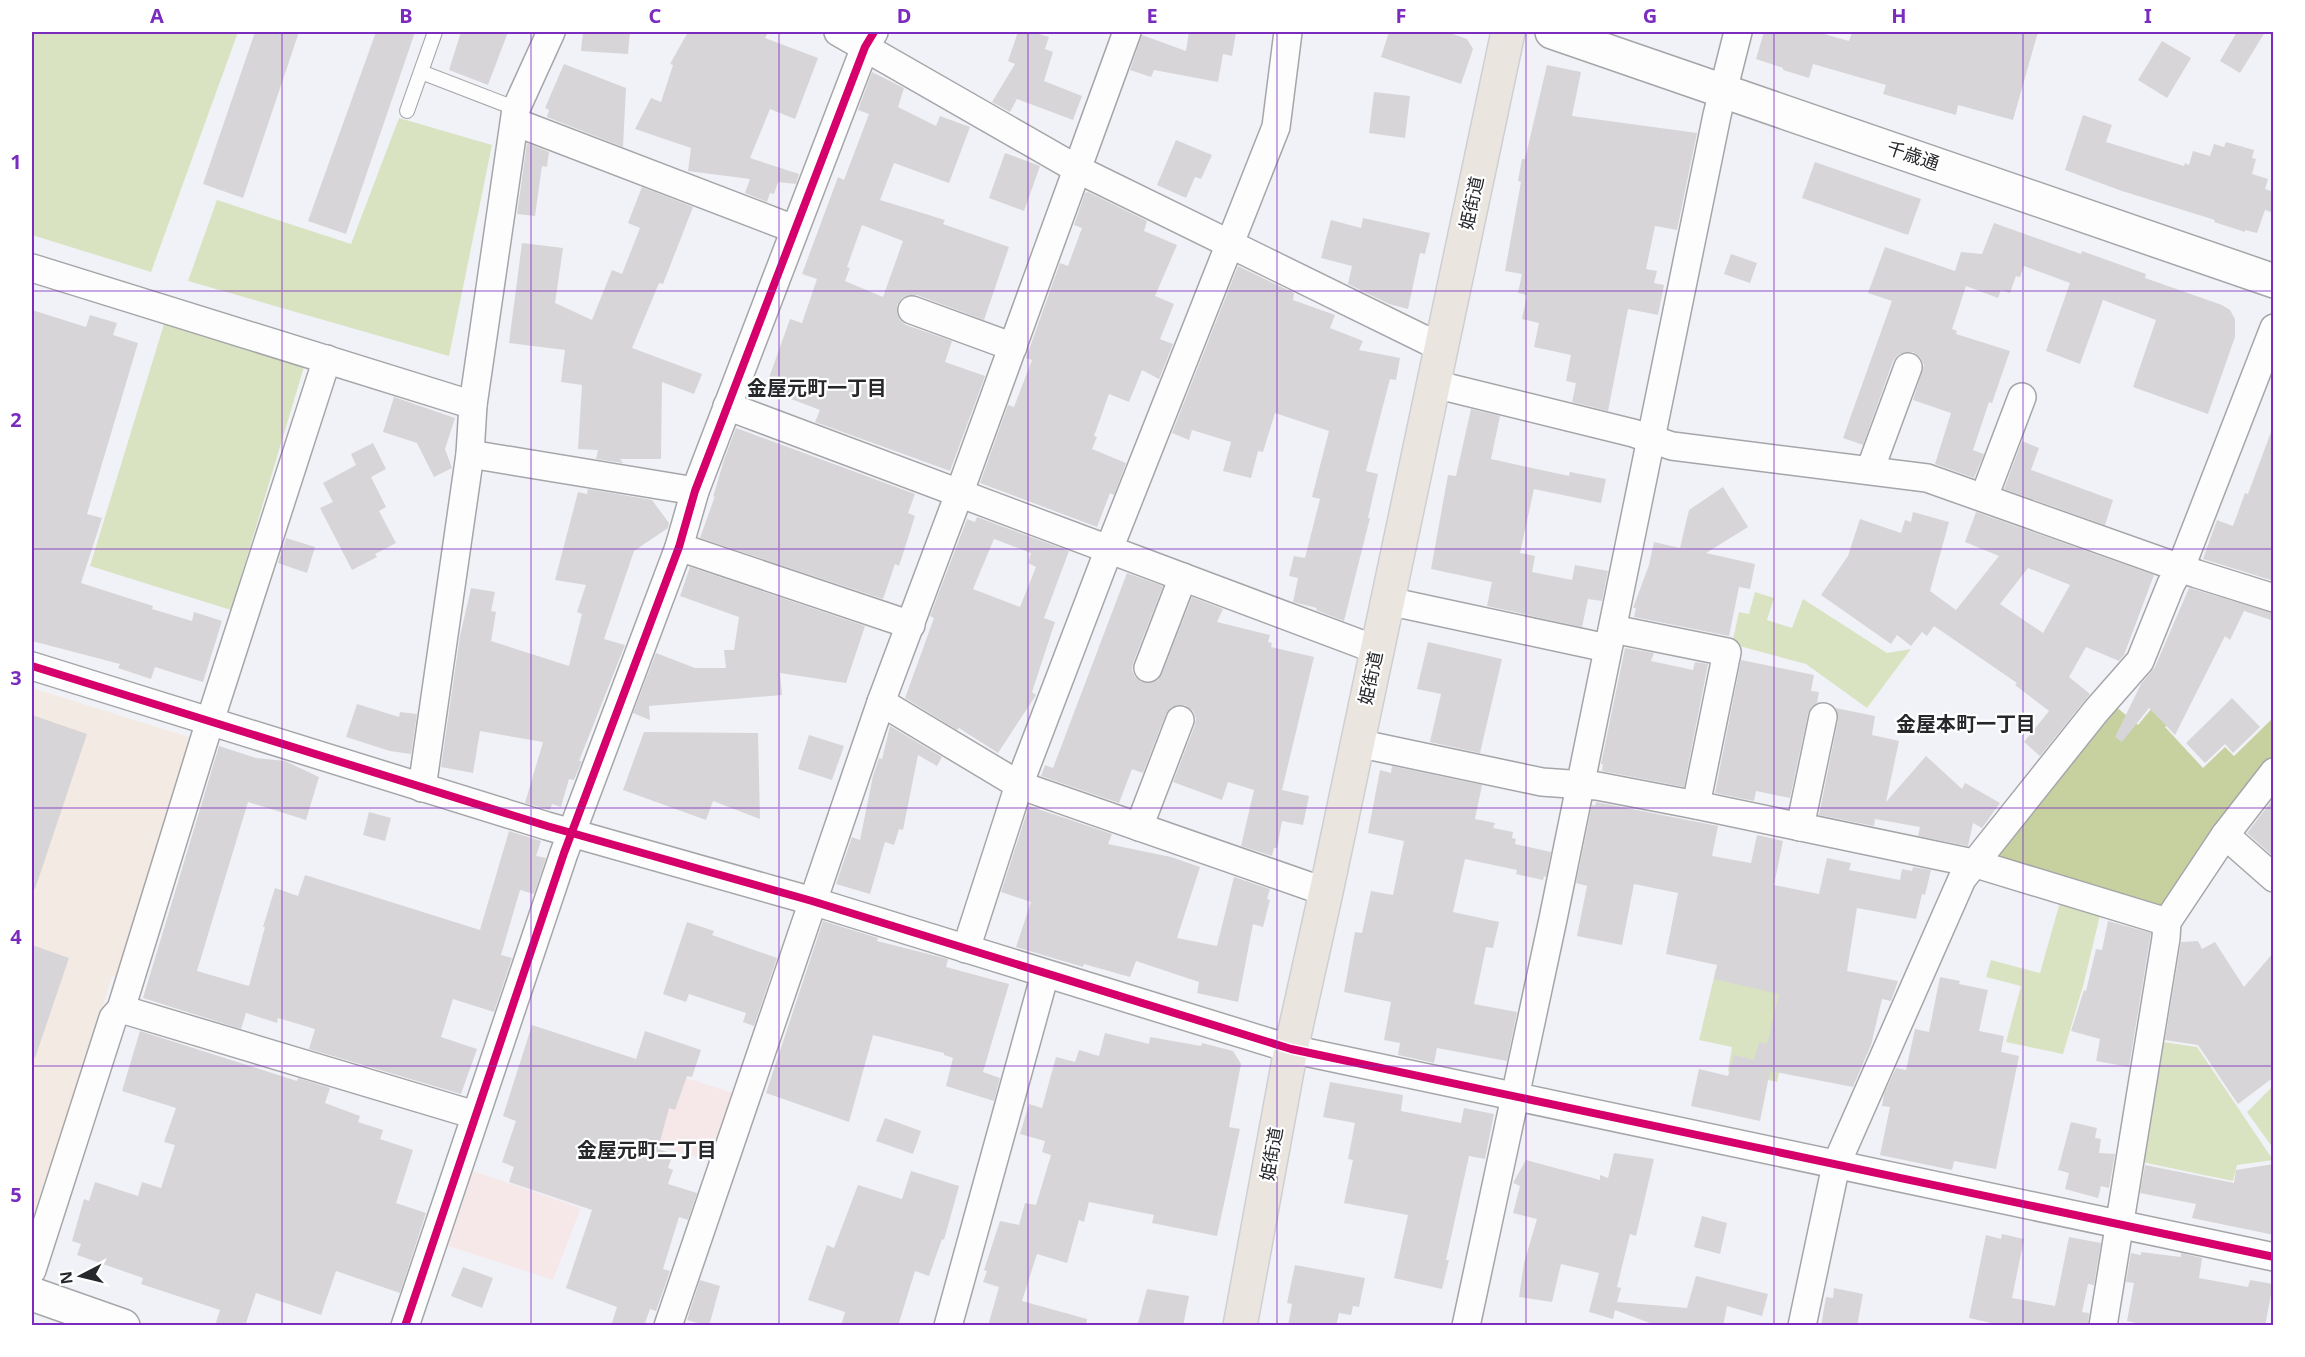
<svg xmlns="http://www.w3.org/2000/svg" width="2305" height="1357" font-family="'Noto Sans','Noto Sans JP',sans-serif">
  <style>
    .commercial { fill: #f3eae3 }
    .industrial { fill: #f6e8e9 }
    .green { fill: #d9e3c2 }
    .forest { fill: #c6d19f }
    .building { fill: #d7d5d7; fill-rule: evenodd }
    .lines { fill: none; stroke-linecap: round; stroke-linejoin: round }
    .service-casing { stroke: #a5a6a9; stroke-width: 16 }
    .minor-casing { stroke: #a5a6a9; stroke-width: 30 }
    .tertiary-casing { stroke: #a5a6a9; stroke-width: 36 }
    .primary-casing { stroke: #cfcfd2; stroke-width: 36 }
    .service { stroke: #fdfdfe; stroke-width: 14 }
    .minor { stroke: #fdfdfe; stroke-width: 27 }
    .tertiary { stroke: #fdfdfe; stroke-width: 33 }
    .primary { stroke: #eae6df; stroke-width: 33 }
    .cycleway-casing { stroke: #fff; stroke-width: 11 }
    .cycleway { stroke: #d6006c; stroke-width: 8 }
    .grid { fill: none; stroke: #7b2cbf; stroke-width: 1.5; stroke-opacity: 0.55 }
    .labels { text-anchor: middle; stroke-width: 4.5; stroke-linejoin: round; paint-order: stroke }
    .street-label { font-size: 18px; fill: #27282c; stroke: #fff }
    .neighbourhood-label { font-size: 20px; font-weight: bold; fill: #27282c; stroke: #fff }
    .neatline { fill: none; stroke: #7b2cbf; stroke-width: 2 }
    .grid-label { font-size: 20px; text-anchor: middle; font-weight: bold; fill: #7b2cbf }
  </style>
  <rect width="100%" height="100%" fill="#f1f2f7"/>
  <polygon class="commercial" points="32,688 195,739 121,978 112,976 32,1235"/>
  <g class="industrial">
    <polygon points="634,1061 736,1094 712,1162 612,1132"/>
    <polygon points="473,1171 581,1208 553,1280 448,1246"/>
  </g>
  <g class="green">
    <polygon points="32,32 238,32 151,272 32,235"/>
    <polygon points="399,118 492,145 449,356 188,281 217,200 351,244"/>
    <polygon points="164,324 304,367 231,610 90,566"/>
    <polygon points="1755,592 1774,598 1767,620 1792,628 1803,599 1887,653 1911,649 1867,708 1806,664 1732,644 1739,612 1749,614"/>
    <polygon points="2062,895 2102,907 2083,986 2063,1054 2006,1042 2021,986 1986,977 1991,960 2040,973"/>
    <polygon points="1716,969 1798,987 1777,1082 1728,1071 1732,1047 1699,1040"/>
    <polygon points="2156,1041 2197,1047 2273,1160 2237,1165 2233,1181 2137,1161"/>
    <polygon points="2273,1086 2273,1148 2247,1112"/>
  </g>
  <polygon class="forest" points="2166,691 2184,707 2165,727 2203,768 2225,747 2234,756 2273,718 2273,760 2161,908 1995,864 1993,851 2115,706 2138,725"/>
  <g class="building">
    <polygon points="255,32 299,32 243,198 203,184"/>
    <polygon points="376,32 415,32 346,234 308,221"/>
    <polygon points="461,32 508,32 488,85 449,70"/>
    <polygon points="583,32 630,32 628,54 581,51"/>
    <polygon points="688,32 768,32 765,38 818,58 795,119 770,109 750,158 799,174 796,184 778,182 774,194 770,193 767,202 745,193 750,179 688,171 691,148 635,129 651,98 661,102 673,65 670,64"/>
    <polygon points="1018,32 1032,32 1049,37 1045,49 1053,52 1044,81 1082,96 1073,120 1017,99 1010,112 992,102 1015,64 1008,61"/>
    <polygon points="1189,32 1236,32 1232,56 1223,54 1218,82 1154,70 1151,77 1130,70 1142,35 1186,51"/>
    <polygon points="1389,32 1447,32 1467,39 1473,49 1461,84 1381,57"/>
    <polygon points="1764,32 1817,32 1849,41 1852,32 2038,32 2013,120 1958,105 1956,115 1883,94 1886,85 1813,64 1809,78 1783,70 1783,68 1756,59"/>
    <polygon points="2237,32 2265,32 2240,73 2220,61"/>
    <polygon points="2162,41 2191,58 2167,98 2138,80"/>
    <polygon points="564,64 626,88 623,147 547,117 549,110 545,108"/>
    <polygon points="1547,65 1581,72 1572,116 1697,133 1677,230 1655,226 1646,269 1657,271 1654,283 1664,285 1658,315 1628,309 1608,411 1572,402 1576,383 1566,381 1571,355 1534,347 1539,323 1522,319 1527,295 1518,293 1522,274 1505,271 1521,182 1518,181 1522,159 1525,159"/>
    <path d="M872,72L904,88L898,107L936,126L940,116L970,127L949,183L894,163L880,200L945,220L943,224L1009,247L984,320L917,295H909L902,298L897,305V313L900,320L906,325L952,341L945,362L985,376L950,471L815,422L820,410L765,389L790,319L802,323L817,279L802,274L838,177L844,180L869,114L858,110ZM862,225L903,241L883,297L845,281L850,268L847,267Z"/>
    <polygon points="1374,92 1410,96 1405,138 1369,133"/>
    <polygon points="2083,115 2112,125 2106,142 2184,166 2185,163 2189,165 2193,151 2210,156 2214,144 2224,147 2226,142 2254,150 2252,158 2256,159 2252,174 2268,179 2265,189 2274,192 2274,213 2265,210 2257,233 2245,230 2245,232 2214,222 2215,220 2122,191 2065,170"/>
    <polygon points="1176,140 1212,155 1201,179 1195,177 1186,198 1157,185"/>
    <polygon points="527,143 549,152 547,167 542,166 535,216 517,214"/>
    <polygon points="1005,153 1040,166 1024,211 989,198"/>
    <polygon points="1815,162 1921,199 1908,235 1802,198"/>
    <polygon points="642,187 693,207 663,284 659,283 632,348 702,374 694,394 662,382 661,459 620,459 623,463 596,459 598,450 578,449 582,385 561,382 565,350 509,343 522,243 563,248 555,303 592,320 612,270 622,274 640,228 628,223"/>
    <polygon points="1088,192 1147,221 1144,231 1177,245 1155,296 1174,304 1160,339 1173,344 1159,379 1142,370 1129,402 1109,394 1094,436 1097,437 1092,449 1126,463 1114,495 1110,493 1097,527 980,483 1008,405 1014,407 1032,360 1026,358 1060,263 1068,266 1082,228 1074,225 1085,193"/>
    <polygon points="1363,218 1430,233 1425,254 1420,253 1408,309 1389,304 1348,284 1352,266 1321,258 1331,220 1361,228"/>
    <polygon points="1994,223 2081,254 2082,251 2146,274 2145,278 2222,305 2230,310 2235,319 2235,337 2208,414 2133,387 2156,320 2103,300 2080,364 2046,351 2070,283 2024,266 2020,277 2016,276 2010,293 2001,290 1998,298 1966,286 1952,329 1957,331 1956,334 2010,351 1992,403 1989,402 1973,450 1984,454 1974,478 1935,464 1951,413 1913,400 1924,365 1920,357 1913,352 1905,352 1898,355 1893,361 1863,445 1843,438 1892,301 1868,293 1885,247 1955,271 1961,252 1982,254"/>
    <polygon points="1731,254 1757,263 1750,283 1724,274"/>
    <polygon points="1238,266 1294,293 1293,300 1335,315 1330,328 1363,341 1359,350 1400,358 1396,380 1390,379 1366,471 1378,474 1368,518 1370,518 1344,621 1316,610 1317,608 1293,602 1298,578 1289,576 1294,556 1305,558 1320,499 1312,497 1329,431 1275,413 1263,452 1258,451 1251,478 1223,471 1231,442 1192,430 1189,440 1172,433"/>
    <polygon points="32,310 86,327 90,315 117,323 113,335 138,343 87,514 102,518 81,583 153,606 152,609 192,621 194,612 222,621 203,682 155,667 151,679 118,668 120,664 32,641"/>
    <polygon points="394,397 455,418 445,449 452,468 434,477 417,443 383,432"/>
    <polygon points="1471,409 1500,416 1491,459 1569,476 1570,472 1606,479 1601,503 1534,489 1520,553 1535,556 1532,572 1572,580 1575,565 1608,571 1602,601 1588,599 1582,627 1487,606 1492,582 1431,569 1448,475 1456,476"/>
    <polygon points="736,428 915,494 908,513 915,516 899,566 895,564 883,599 700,538 715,496 713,497 724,460"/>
    <polygon points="2271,432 2274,433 2274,581 2203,559 2217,520 2233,526 2245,493 2248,494"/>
    <polygon points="2022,441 2039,448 2031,470 2113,500 2105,525 2004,489"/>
    <polygon points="373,443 386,469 371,477 386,507 379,511 396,543 375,554 377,557 352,570 320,508 333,502 323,483 356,465 351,454"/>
    <polygon points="1723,487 1748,527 1706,553 1755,564 1750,589 1739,587 1729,636 1634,617 1636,608 1633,608 1649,565 1654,542 1680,548 1689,510"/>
    <polygon points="588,489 652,500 669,523 668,528 634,551 604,639 625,645 579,761 582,761 574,780 569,779 561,807 552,804 550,810 525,803 543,742 480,731 473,773 441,767 460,636 471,588 495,592 491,611 496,612 491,641 569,666 582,614 577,612 586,585 555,580 578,492 587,494"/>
    <path d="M1913,512L1949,522L1930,591L1956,610L1999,556L1965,542L1976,512L2154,575L2124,655L2119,661L2086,647L2069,677L2090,694L2040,756L2024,742L2049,711L2015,685L2017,683L1934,626L1927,636L1922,632L1911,646L1897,635L1891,644L1821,595L1848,556L1860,519L1901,533L1905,520L1911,522ZM2028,568L2070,585L2043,633L2000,604Z"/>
    <path d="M977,517L1069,551L1044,618L1055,622L1032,692L1036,695L998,753L959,728L957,730L905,698L934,618L930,616L967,519L975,522ZM994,539L1031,553L1028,563L1036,567L1020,607L973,589Z"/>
    <polygon points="286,538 315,547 307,573 278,563"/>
    <polygon points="690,567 865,626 846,683 780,673 782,695 649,706 650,720 633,713 656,653 695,668 726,668 724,650 734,650 739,617 680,596"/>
    <polygon points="1127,573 1163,586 1133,663 1132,670 1135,677 1142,682 1151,683 1158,680 1162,674 1192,597 1223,609 1217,622 1270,635 1268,642 1272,643 1271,647 1314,657 1282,790 1309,796 1303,825 1282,821 1277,848 1274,848 1272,856 1241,846 1254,790 1228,782 1222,800 1173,782 1195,725 1196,718 1193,711 1185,705 1177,705 1170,708 1166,714 1143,773 1132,769 1119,803 1041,776 1045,765 1053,768"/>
    <polygon points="2189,588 2274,613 2274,621 2244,611 2230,640 2225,636 2175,735 2149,708 2122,742 2115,737 2141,684 2155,667"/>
    <polygon points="1428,642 1502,659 1480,753 1430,742 1441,694 1417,689"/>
    <polygon points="1625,648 1654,653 1651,661 1693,670 1695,662 1708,664 1684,787 1602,771 1603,764 1601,764"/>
    <polygon points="1741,660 1814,675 1811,691 1819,692 1817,703 1811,707 1808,714 1790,798 1756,791 1754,801 1715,793"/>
    <polygon points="2232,698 2260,727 2233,753 2225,744 2205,763 2186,743"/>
    <polygon points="357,704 399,717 400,712 417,714 411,754 390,751 346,737"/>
    <polygon points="1835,708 1875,716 1872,735 1899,741 1886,802 1926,756 1962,789 1965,783 2000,803 1982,828 1973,823 1968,846 1918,836 1920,827 1875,819 1874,826 1819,815 1838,720"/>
    <polygon points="32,715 87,734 35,889 32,888"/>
    <polygon points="890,726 942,757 937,766 918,755 903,830 899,829 894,845 885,842 870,894 836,884 852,837 860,840 873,776 879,758 882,759"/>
    <polygon points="644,732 758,733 760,819 713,801 706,820 623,790"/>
    <polygon points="809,735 844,746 832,780 798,769"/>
    <polygon points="219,746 256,758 285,761 319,777 306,820 248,802 197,971 249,986 265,927 263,927 275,888 298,896 305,875 480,930 509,831 541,841 536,856 546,858 534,894 520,890 501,955 512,958 494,1012 453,999 441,1037 477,1049 461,1094 309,1049 315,1029 278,1018 277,1023 246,1013 241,1029 143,998"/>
    <polygon points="1392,766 1482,785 1475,819 1495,823 1493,828 1513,832 1512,838 1516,839 1515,844 1551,852 1546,877 1544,876 1543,880 1516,874 1517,870 1465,859 1453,912 1499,922 1493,948 1486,947 1474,1004 1517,1012 1507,1061 1437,1048 1434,1063 1398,1055 1400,1043 1384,1040 1391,1002 1344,992 1355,932 1362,933 1371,891 1393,895 1404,841 1368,833 1380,770 1391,773"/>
    <polygon points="2274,798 2274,857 2247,833"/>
    <polygon points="1596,802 1718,826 1712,856 1751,863 1757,835 1783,841 1774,885 1819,894 1827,858 1851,863 1849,870 1900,880 1902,869 1912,871 1913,867 1931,870 1925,895 1922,894 1916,919 1857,908 1847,971 1898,981 1891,1001 1882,999 1871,1045 1853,1087 1770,1071 1760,1121 1691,1106 1699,1069 1728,1076 1734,1055 1754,1060 1759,1042 1767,1044 1779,994 1714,979 1717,965 1666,954 1678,893 1634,884 1622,945 1577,936 1587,886 1576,883 1592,805 1595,806"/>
    <polygon points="1029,806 1112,834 1108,844 1171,857 1200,867 1177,938 1217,946 1234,877 1270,889 1267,899 1270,900 1263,927 1253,924 1238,1002 1197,993 1199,982 1136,961 1130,977 1084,964 1083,967 1016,947 1031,902 1001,892"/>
    <polygon points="369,812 391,818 385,841 363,835"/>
    <polygon points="823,921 878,938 877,941 948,959 946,967 1009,984 983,1072 1000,1078 994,1101 946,1086 953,1058 944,1055 944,1053 873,1035 849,1122 766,1093"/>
    <polygon points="2108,921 2151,933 2129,1067 2096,1061 2100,1039 2071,1031 2084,990 2086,991 2096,949 2102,950"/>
    <polygon points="687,922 714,931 712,935 777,958 754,1026 743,1022 746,1013 689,994 686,1002 663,994"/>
    <polygon points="2198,941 2202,949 2215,942 2244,987 2274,952 2274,1077 2238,1104 2198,1045 2165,1040 2181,942"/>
    <polygon points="32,945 69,958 35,1058 32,1057"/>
    <polygon points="1940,977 1960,981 1959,984 1988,990 1979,1031 2004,1036 2001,1052 2019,1056 1996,1169 1954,1161 1952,1170 1880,1155 1890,1107 1882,1106 1884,1094 1896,1068 1906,1070 1915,1029 1929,1032"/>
    <polygon points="532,1025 636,1059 645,1031 701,1050 692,1077 687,1076 675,1110 669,1108 658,1149 673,1154 668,1168 673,1170 668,1184 697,1193 688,1220 679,1217 663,1269 670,1271 656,1311 650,1309 644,1326 611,1326 617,1307 566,1288 592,1210 509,1182 514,1167 502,1162 516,1121 503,1116"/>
    <polygon points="140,1031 297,1081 298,1078 330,1088 325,1103 360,1116 358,1122 383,1130 380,1139 413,1150 396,1203 426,1213 400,1293 336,1271 321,1315 256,1293 245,1326 215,1326 220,1310 141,1284 143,1278 77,1255 81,1244 72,1241 84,1199 89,1201 95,1182 138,1196 142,1182 161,1188 175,1145 164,1142 176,1108 122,1091"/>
    <polygon points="1105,1033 1149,1044 1150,1037 1201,1046 1202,1043 1233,1051 1241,1064 1229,1127 1240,1129 1217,1236 1152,1223 1154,1215 1089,1202 1084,1222 1079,1220 1067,1263 1037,1254 1022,1301 1087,1319 1086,1326 988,1326 999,1287 983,1282 987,1271 984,1270 1000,1221 1019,1225 1025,1203 1036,1205 1051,1155 1042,1152 1045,1141 1020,1134 1029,1104 1042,1108 1056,1057 1075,1062 1079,1050 1099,1056"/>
    <polygon points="1330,1082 1403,1095 1401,1111 1461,1123 1464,1108 1494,1114 1485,1159 1469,1156 1446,1260 1449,1260 1442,1289 1394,1278 1408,1215 1344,1203 1353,1160 1348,1159 1355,1123 1323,1117"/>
    <polygon points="885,1118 921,1131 913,1154 876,1141"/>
    <polygon points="2071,1122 2097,1128 2095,1138 2101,1139 2099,1153 2115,1154 2109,1188 2101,1186 2098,1198 2065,1189 2069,1173 2058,1170"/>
    <polygon points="1614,1153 1654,1159 1636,1236 1630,1234 1617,1287 1621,1288 1617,1302 1687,1308 1696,1276 1768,1294 1762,1316 1727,1306 1723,1326 1658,1326 1615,1310 1613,1319 1589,1312 1599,1273 1561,1264 1552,1302 1519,1297 1524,1263 1537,1219 1513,1213 1520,1186 1513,1183 1526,1160 1600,1180 1600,1175 1608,1178"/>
    <polygon points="2274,1164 2274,1235 2192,1218 2196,1204 2140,1193 2145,1165 2234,1183 2236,1170"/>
    <polygon points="911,1171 959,1186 944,1240 942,1239 929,1276 915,1271 898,1326 841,1326 845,1312 808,1300 827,1245 834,1248 858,1185 902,1199"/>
    <polygon points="1702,1216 1727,1223 1720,1254 1694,1247"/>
    <polygon points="2002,1234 2024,1239 2012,1298 2055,1306 2069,1237 2101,1243 2094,1285 2088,1284 2082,1312 2089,1313 2088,1326 2005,1326 1969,1318 1986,1235 2001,1239"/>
    <polygon points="2141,1252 2181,1257 2181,1253 2202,1258 2199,1278 2248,1287 2250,1280 2273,1284 2265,1326 2136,1326 2136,1323 2127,1321 2134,1283 2126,1282 2131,1253 2141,1255"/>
    <polygon points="1295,1265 1365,1278 1359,1307 1353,1306 1351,1315 1339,1313 1336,1326 1288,1326 1292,1304 1287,1303"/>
    <polygon points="463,1267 493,1278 482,1308 451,1296"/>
    <polygon points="700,1280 720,1286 709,1326 687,1320"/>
    <polygon points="1834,1288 1863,1294 1857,1326 1821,1326 1826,1297 1833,1298"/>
    <polygon points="1147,1289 1189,1296 1183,1326 1151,1326 1138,1323"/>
  </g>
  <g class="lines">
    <g class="service-casing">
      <g id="service">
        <polyline points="421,72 517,109"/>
        <polyline points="407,111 435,32"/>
      </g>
    </g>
    <g class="minor-casing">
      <g id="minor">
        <polyline points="838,32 1077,169 1442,348"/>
        <polyline points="515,122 794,229"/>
        <polyline points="32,268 473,405"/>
        <polyline points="912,310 1013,347"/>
        <polyline points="1434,384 1633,433 1672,446 1927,478 2197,574 2274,598"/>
        <polyline points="727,406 1377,650"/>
        <polyline points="470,454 695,491"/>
        <polyline points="1870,470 1908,367"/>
        <polyline points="1984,497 2022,397"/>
        <polyline points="679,547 911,625"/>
        <polyline points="1388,601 1607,648"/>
        <polyline points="1613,629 1727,652 1696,805"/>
        <polyline points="32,666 547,826 812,901 1291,1049 2274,1257"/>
        <polyline points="1148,668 1183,577"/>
        <polyline points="881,702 1019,785 1326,892"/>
        <polyline points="1357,743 1542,782 1597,786 1696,805 1973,863 2167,922"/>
        <polyline points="422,788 470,454 473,405 516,109 551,32"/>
        <polyline points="1139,827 1180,720"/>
        <polyline points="1800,827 1823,717"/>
        <polyline points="2225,835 2274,878"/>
        <polyline points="966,949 1019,785 1109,549 1276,127 1288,32"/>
        <polyline points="121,1009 475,1115"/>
        <polyline points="32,1270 113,1018 121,1009 210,721 327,359"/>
        <polyline points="405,1326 564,853 679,547 695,491 865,47 874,32"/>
        <polyline points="668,1326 881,702 959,494 1127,32"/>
        <polyline points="948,1326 1045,974"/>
        <polyline points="1466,1326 1553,919 1717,115 1738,32"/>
        <polyline points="1802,1326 1836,1165 1962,879 2096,711 2140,661 2171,584 2181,567 2274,328"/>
        <polyline points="2103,1326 2166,938 2167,922 2225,835 2274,772"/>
      </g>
    </g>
    <g class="tertiary-casing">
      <g id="tertiary">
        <polyline points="1552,32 2274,281"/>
        <polyline points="32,1294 123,1326"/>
      </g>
    </g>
    <g class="primary-casing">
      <polyline id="primary" points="1240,1326 1291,1049 1326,892 1508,32"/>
    </g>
    <use href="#service" class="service"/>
    <use href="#minor" class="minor"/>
    <use href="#tertiary" class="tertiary"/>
    <use href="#primary" class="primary"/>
    <g class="cycleway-casing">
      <g id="cycleway">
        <polyline points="32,666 547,826 812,901 1291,1049 2274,1257"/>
        <polyline points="405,1326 564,853 679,547 695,491 865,47 874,32"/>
      </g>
    </g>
    <use href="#cycleway" class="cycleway"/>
  </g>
  <path class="grid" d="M282,32V1326M531,32V1326M779,32V1326M1028,32V1326M1277,32V1326M1526,32V1326M1774,32V1326M2023,32V1326M32,291H2274M32,549H2274M32,808H2274M32,1066H2274"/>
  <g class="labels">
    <g class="street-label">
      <text transform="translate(1913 156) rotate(19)" y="6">千歳通</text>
      <text transform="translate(1472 203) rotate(-78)" y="6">姫街道</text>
      <text transform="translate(1371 678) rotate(-78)" y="6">姫街道</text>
      <text transform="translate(1272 1154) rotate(-80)" y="6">姫街道</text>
    </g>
    <g class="neighbourhood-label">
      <text x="817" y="395">金屋元町一丁目</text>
      <text x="1966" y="731">金屋本町一丁目</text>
      <text x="647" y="1157">金屋元町二丁目</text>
    </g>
  </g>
  <rect width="2305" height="1357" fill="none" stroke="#ffffff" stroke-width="66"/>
  <g transform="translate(81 1276) rotate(263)" stroke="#ffffff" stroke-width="4.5" paint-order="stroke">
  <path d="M0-4.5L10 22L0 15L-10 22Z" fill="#27282c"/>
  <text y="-9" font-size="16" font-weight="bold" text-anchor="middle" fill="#27282c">N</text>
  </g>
  <rect x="33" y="33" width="2239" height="1291" class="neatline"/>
  <g class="grid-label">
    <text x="157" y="23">A</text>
    <text x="406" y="23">B</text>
    <text x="655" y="23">C</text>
    <text x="904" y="23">D</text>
    <text x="1152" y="23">E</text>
    <text x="1401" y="23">F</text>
    <text x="1650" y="23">G</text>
    <text x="1899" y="23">H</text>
    <text x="2148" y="23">I</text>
    <text x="16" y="169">1</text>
    <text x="16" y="427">2</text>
    <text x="16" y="685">3</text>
    <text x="16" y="944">4</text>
    <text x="16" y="1202">5</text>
  </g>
</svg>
